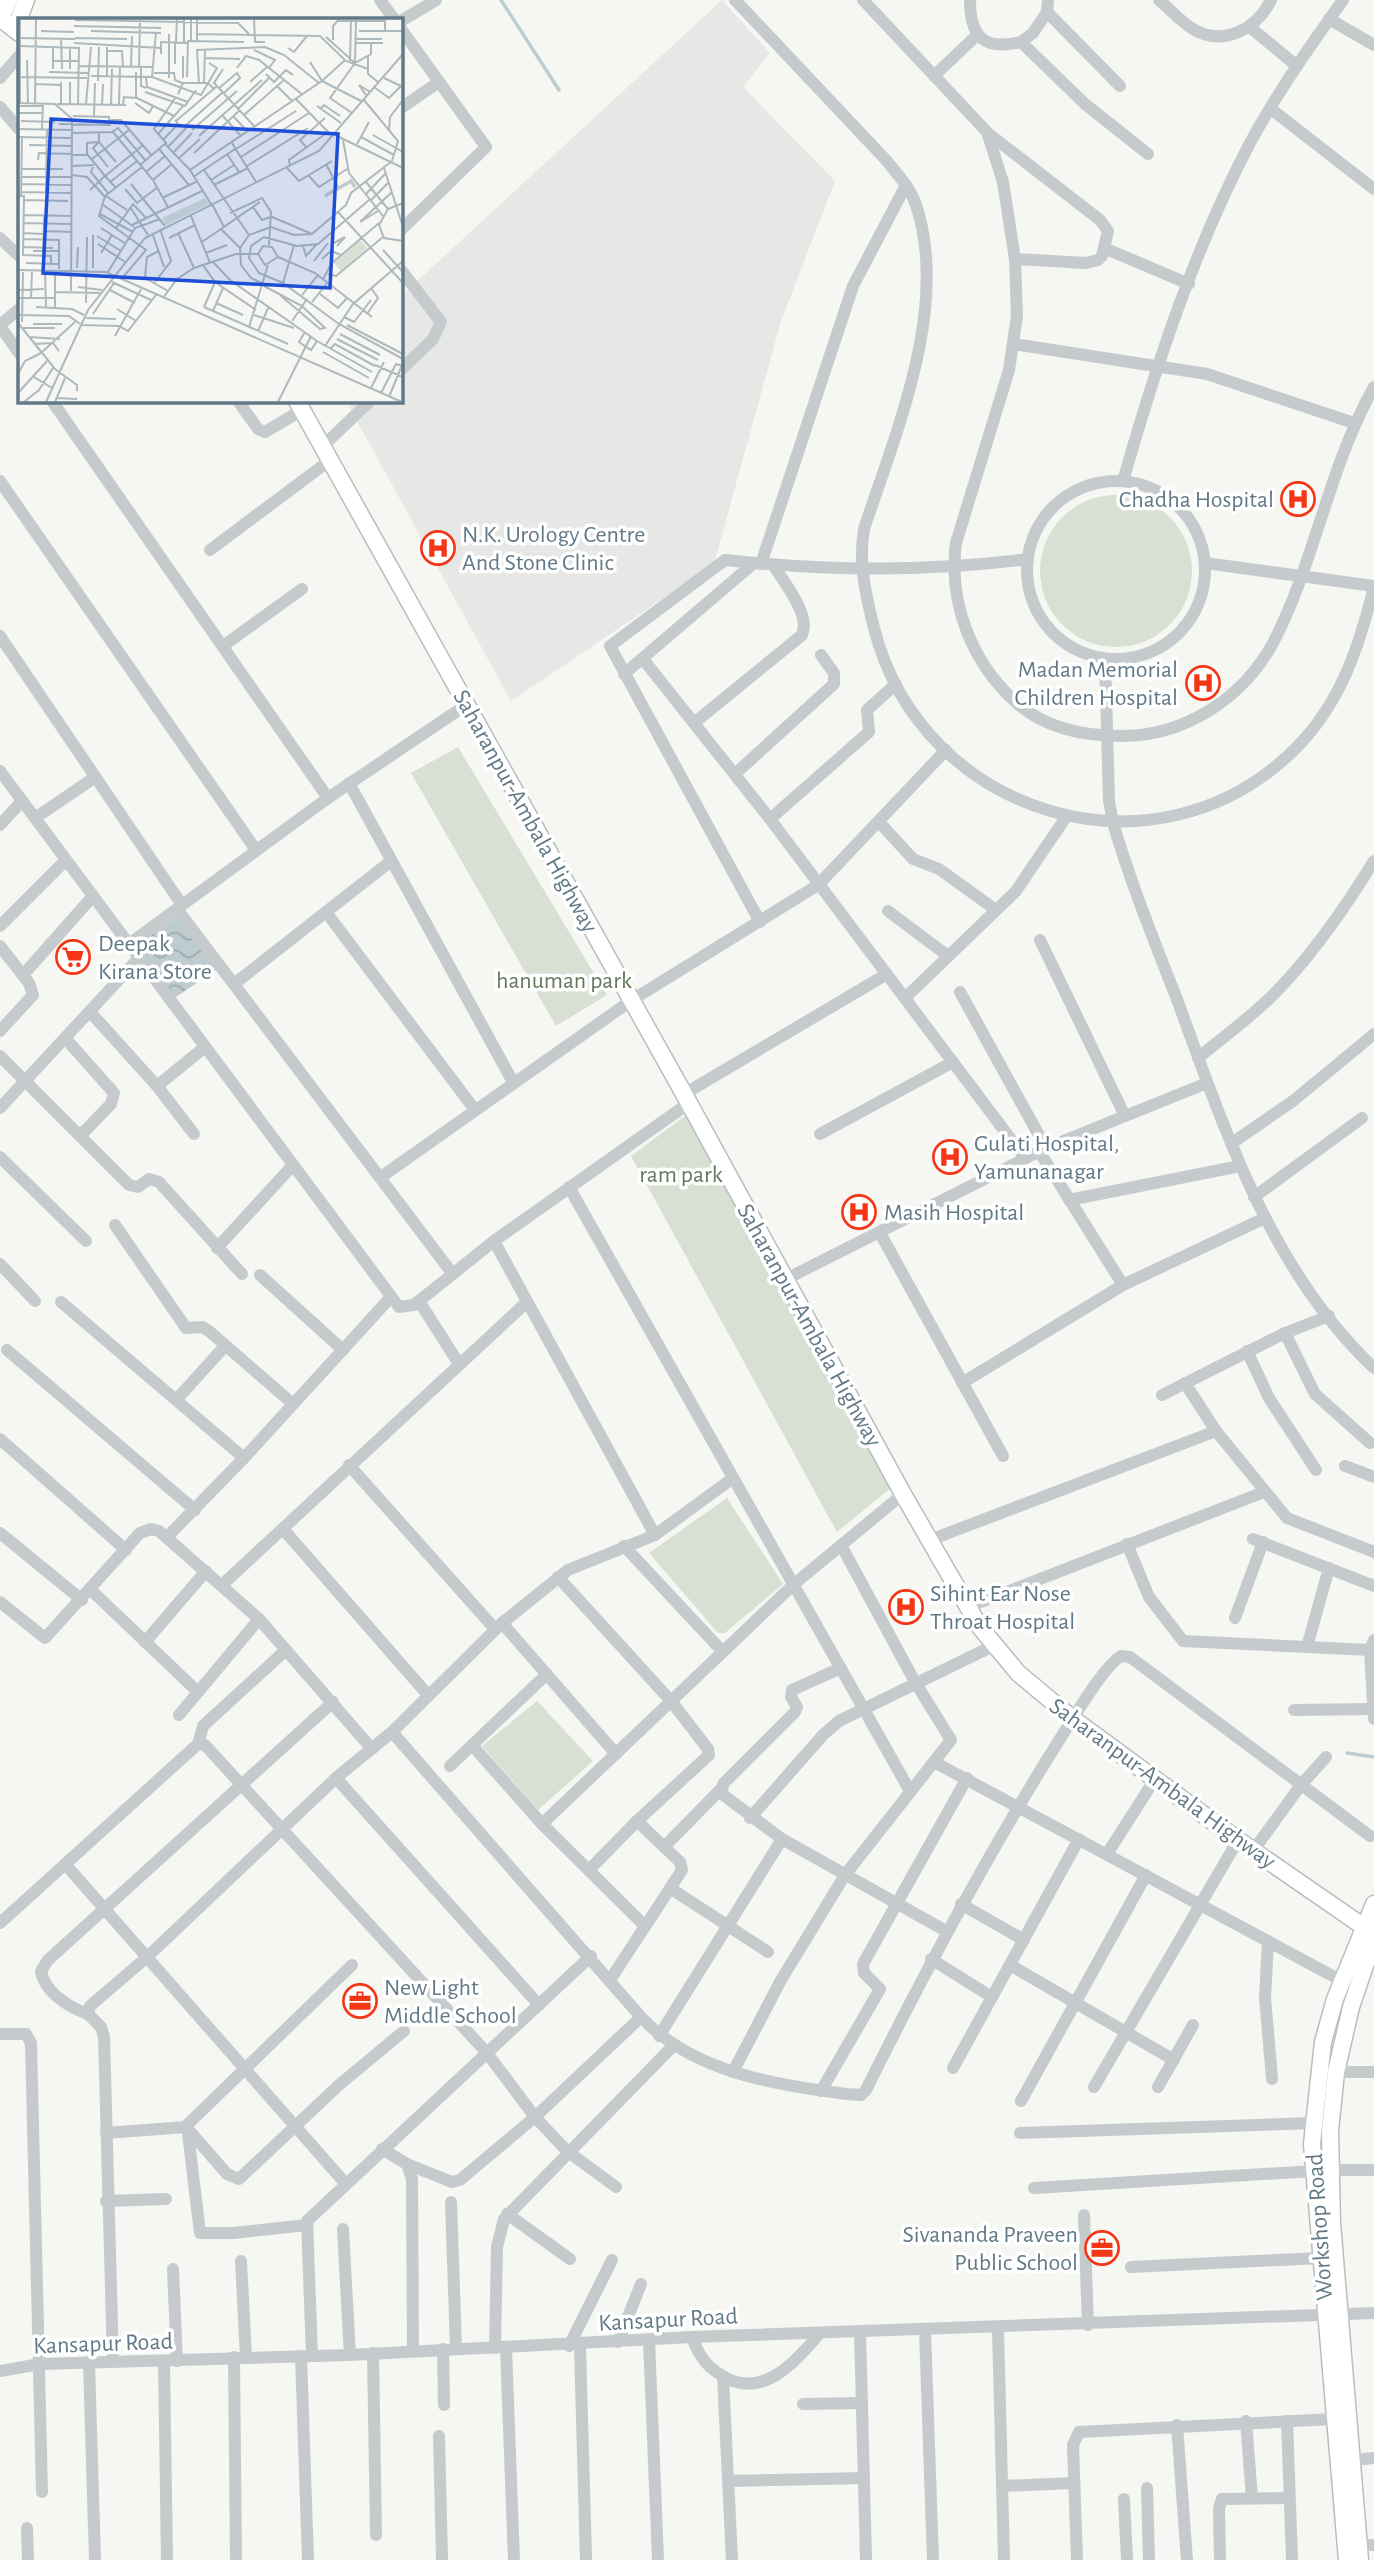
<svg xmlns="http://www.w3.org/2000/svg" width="1374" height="2560" font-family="'Alegreya Sans',sans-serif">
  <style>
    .built { fill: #e7e8e6 }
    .green { fill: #d8dfd3 }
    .water { fill: url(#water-waves) }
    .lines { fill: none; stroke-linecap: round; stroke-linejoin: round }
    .stream { stroke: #beccd0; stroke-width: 3.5 }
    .major-casing { stroke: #b8bdc0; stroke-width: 19 }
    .minor { stroke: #c5cacd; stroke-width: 12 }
    .major { stroke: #fff; stroke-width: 16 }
    .labels { text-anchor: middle; stroke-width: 7; stroke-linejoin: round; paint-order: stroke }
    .poi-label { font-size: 24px; fill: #627987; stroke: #fff; text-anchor: start }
    .street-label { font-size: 24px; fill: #627987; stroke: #fff }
    .park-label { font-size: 24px; fill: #65785e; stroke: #fff }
    .inset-river { fill: none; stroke: #beccd0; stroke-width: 3.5 }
    .inset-road { fill: none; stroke: #aeb9bd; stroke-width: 2 }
    .view { fill: #1d4ed8; fill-opacity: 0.15; stroke: #1d4ed8; stroke-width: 3.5 }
    .inset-edge { fill: none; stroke: #627987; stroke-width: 3.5 }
  </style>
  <defs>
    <pattern id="water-waves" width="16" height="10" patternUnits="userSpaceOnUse" patternTransform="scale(1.75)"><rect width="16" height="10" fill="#beccd0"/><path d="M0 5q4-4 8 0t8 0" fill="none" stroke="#9eaaae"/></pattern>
  </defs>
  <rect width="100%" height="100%" fill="#f6f6f2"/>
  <polygon class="built" points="722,0 770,53 743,87 835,181 781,321 714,564 511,701 346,401 401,401 401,296"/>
  <g class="green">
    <circle cx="1116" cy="571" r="76"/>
    <polygon points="458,747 607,995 556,1026 411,773"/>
    <polygon points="689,1113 891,1488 837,1532 631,1156"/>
    <polygon points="727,1498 783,1584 725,1633 718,1633 649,1553"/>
    <polygon points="537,1701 593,1761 538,1810 482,1746"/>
  </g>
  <polygon class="water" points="179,915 219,968 173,999 134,947"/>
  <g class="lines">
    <g class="stream">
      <polyline points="501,0 559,90"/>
      <polyline points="1347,1753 1374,1757"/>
    </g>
    <g class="major-casing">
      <g id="major">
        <polyline points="0,18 19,33"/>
        <polyline points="1,18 9,0"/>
        <polyline points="15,29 26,0"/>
        <polyline points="297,401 684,1094 903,1494 979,1626 1018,1673 1073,1719 1238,1840 1374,1934"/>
        <polyline points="1347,2560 1312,2144 1323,2042 1335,1999 1374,1904"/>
        <polyline points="1360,2560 1332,2223 1330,2131 1336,2072 1351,2007 1374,1939"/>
      </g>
    </g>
    <g class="minor">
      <polyline points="380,0 394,19"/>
      <path d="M735,0L886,160C897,174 910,187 916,205C950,306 896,432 864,529C858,562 866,596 874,628C922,817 1158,888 1297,747C1341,702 1359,647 1374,587"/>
      <path d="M863,0L987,132L1003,182L1015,259L1017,316L1009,370L956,543C948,603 972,664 1018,704C1047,729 1085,736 1122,736C1185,736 1243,698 1273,643C1315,563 1328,468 1374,387"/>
      <path d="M970,0C970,37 984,51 1021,42L1085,104L1148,154"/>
      <polyline points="1048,0 1047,12 1120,86"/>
      <path d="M1159,0C1170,9 1181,22 1193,29C1223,47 1257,29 1271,0"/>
      <polyline points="1329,19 1374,45"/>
      <polyline points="401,21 436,0"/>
      <polyline points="1251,28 1297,66"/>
      <polyline points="401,29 486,147 401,230"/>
      <polyline points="1021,42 1033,33 1047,12"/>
      <polyline points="934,76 977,35"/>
      <polyline points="0,78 19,56"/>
      <polyline points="0,107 19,129"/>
      <polyline points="401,108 439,82"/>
      <polyline points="1271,109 1374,189"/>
      <polyline points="989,134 1100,220 1108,231 1102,256 1098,260 1086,263 1015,259"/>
      <polyline points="0,238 19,256"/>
      <polyline points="1104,248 1189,284"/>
      <polyline points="401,270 441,322 433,339 401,370"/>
      <polyline points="0,325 19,309"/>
      <polyline points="0,326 19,353"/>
      <polyline points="1014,344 1207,374 1354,423"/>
      <polyline points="52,401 328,798"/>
      <polyline points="238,401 258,429 265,432 302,410"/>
      <polyline points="322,447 370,401"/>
      <polyline points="0,481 256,850"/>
      <path d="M1123,481C1156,366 1194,249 1250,143C1277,93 1310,46 1343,0"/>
      <circle cx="1116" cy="570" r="89"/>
      <polyline points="210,550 329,461"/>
      <polyline points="1205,563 1374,586"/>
      <polyline points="761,564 853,286 906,185"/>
      <polyline points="0,636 182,905"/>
      <polyline points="223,646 302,589"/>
      <polyline points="643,659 770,819 1025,1158"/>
      <path d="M1105,659L1109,801L1113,823C1131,884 1155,943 1178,1002C1225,1131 1271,1271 1374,1368"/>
      <polyline points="624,674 754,563"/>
      <path d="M694,723L802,635C811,615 785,584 774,566"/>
      <polyline points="0,771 399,1307 414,1305 494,1241 689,1103"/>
      <polyline points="735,774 834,684 834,673 821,655"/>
      <polyline points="349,783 513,1082"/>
      <polyline points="35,818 94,778"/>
      <polyline points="770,819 869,732 867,710 896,684"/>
      <polyline points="879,822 913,859 939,869 996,910"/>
      <polyline points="0,825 22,801"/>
      <polyline points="177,909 452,1273"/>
      <polyline points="888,911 948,956"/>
      <polyline points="326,912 475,1110"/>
      <path d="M760,922L610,646L725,560C829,571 924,572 1028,559"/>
      <polyline points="0,926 66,860"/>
      <polyline points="1040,940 1125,1116"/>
      <polyline points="129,944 328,798 466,705"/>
      <polyline points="0,946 29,983 33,995 0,1031"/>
      <polyline points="23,975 93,896"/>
      <polyline points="234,984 391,861"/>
      <polyline points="960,992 1046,1148"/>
      <polyline points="905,998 1016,891 1066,817"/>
      <polyline points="91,1013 157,1086 205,1047"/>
      <polyline points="66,1039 114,1093 111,1104 80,1136"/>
      <polyline points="0,1056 129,1185 138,1187 149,1179 159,1182 242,1274"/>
      <path d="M1198,1058C1223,1037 1250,1018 1273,995C1313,955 1345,908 1374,861"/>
      <polyline points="157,1086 194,1134"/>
      <polyline points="684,1094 887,974"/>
      <polyline points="0,1108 139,958"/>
      <polyline points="820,1134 953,1062"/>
      <polyline points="1232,1143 1293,1101 1374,1034"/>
      <polyline points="1039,1151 1123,1285"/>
      <polyline points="0,1157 86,1241"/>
      <polyline points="381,1177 632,1000 818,885 946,750"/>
      <polyline points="569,1187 910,1791"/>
      <polyline points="1254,1197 1362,1118"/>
      <polyline points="1069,1200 1240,1166"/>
      <polyline points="115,1225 186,1328 202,1327 209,1331 293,1404"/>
      <polyline points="880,1233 1003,1456"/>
      <polyline points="494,1241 655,1535"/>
      <polyline points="217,1248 293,1165"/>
      <polyline points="0,1264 35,1301"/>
      <polyline points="260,1275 343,1350"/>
      <polyline points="784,1280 1046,1148 1207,1083"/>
      <polyline points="419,1301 459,1364"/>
      <polyline points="61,1302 244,1458"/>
      <polyline points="1285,1333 1315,1394 1370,1443"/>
      <polyline points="7,1350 195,1510"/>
      <polyline points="1247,1351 1269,1398 1316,1470"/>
      <polyline points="962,1383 1123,1285 1265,1218"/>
      <polyline points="1185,1383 1216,1431"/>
      <polyline points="1162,1395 1285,1333 1329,1316"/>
      <polyline points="177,1399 225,1346"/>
      <polyline points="0,1439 126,1550"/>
      <polyline points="349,1465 495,1629"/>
      <polyline points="1345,1466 1374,1477"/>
      <polyline points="283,1529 428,1695"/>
      <polyline points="0,1533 82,1600"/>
      <polyline points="167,1537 244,1458 390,1298"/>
      <polyline points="1253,1539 1374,1586"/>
      <polyline points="930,1540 1216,1431 1287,1518 1374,1552"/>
      <polyline points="1127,1544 1149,1597 1183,1641 1370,1650"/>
      <polyline points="624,1546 722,1651"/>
      <polyline points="558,1577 671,1701 708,1749 709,1755 637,1821 589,1870"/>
      <polyline points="222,1585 527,1302"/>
      <polyline points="91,1590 198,1692"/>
      <polyline points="0,1602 45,1638 140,1533 151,1529 159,1531 259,1619 372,1749"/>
      <polyline points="968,1607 1264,1492"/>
      <polyline points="1235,1618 1263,1542"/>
      <polyline points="502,1623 616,1754"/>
      <polyline points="1374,1640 1370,1650 1374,1719"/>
      <polyline points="145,1642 206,1571"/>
      <polyline points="1307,1647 1329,1568"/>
      <polyline points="841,1668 792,1690 791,1697 797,1707 795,1712 723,1784 722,1794 782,1839 946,1931"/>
      <polyline points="1294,1710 1374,1709"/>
      <polyline points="179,1715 259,1619"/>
      <path d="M392,1732L641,2017C694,2073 774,2084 846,2094L861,2095L866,2090C925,1971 987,1855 1058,1742C1071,1722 1103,1667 1121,1656L1130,1657L1370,1836"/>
      <polyline points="198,1744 205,1745 487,2053 591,1956"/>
      <polyline points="472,1745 542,1824 645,1926"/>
      <polyline points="934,1762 1342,1981"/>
      <polyline points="450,1766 547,1674"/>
      <polyline points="336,1778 539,2005"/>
      <polyline points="750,1818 823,1735 839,1721 993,1646"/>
      <polyline points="542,1824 793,1585 903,1494"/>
      <polyline points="664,1847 721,1789"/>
      <polyline points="1253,1851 1301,1785 1326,1757"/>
      <polyline points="1107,1854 1155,1779"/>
      <polyline points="66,1865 345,2183"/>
      <polyline points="670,1888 768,1952"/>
      <polyline points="961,1904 1024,1940"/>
      <polyline points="0,1923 198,1744 203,1726 286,1650"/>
      <polyline points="1268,1941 1265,1997 1272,2079"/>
      <polyline points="931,1959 992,1997"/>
      <polyline points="1010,1965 1174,2060"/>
      <polyline points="610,1980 682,1870 680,1862 637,1821"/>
      <path d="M88,2014C70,2008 44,1992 41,1971L48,1960L333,1702"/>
      <polyline points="0,2034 26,2034 31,2043 42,2492"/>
      <polyline points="659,2036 782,1839"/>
      <polyline points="953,2068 1079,1839"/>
      <polyline points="733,2072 781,1980 845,1875 951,1740 915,1682 841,1545"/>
      <polyline points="1336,2072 1374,2072"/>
      <polyline points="1094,2087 1238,1840"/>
      <polyline points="1158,2087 1193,2025"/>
      <polyline points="821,2091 880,1989 864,1973 863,1964 967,1778"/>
      <polyline points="1021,2101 1146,1875"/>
      <polyline points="106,2133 186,2127 227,2174 239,2179 339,2085 404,2031"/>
      <polyline points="1020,2133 1313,2123"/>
      <polyline points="382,2149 407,2164 412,2179 413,2350"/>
      <polyline points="407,2164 452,2182 460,2180 535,2117 641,2017"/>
      <polyline points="1034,2188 1330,2170 1374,2170"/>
      <polyline points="106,2201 166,2199"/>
      <polyline points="451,2202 456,2348"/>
      <polyline points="507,2214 570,2259"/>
      <polyline points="1084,2215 1088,2325"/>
      <polyline points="306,2225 234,2233 200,2233 187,2125 352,1965"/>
      <polyline points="343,2229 350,2355"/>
      <polyline points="241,2261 246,2356"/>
      <polyline points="1131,2267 1320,2258"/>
      <polyline points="173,2269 177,2361"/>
      <polyline points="998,2328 1004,2560"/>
      <polyline points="925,2330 933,2560"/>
      <polyline points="860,2332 866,2560"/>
      <path d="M692,2337C698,2354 706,2366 721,2375C761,2401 795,2363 820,2333"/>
      <polyline points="649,2340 658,2560"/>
      <polyline points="618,2342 641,2284"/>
      <polyline points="580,2345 586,2560"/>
      <polyline points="569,2346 612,2260"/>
      <polyline points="495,2348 497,2247 504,2219 673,2046"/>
      <polyline points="506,2348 514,2560"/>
      <polyline points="443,2349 444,2405"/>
      <polyline points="373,2353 376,2535"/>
      <polyline points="312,2355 307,2221 487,2053 535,2117 567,2151 616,2187"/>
      <polyline points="301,2356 308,2560"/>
      <polyline points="234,2357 236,2560"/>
      <polyline points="89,2362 95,2560"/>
      <polyline points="113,2362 104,2037 101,2027 88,2014 90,2006 146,1958 336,1778 392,1732 502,1623 568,1570 655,1535 733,1478"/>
      <polyline points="164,2362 167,2560"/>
      <polyline points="0,2371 40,2364 350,2355 692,2337 1374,2313"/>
      <polyline points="723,2377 732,2560"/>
      <polyline points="803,2404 862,2403"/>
      <polyline points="1246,2421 1252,2498"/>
      <polyline points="1287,2421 1292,2560"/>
      <polyline points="1177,2425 1187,2560"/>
      <polyline points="439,2436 442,2560"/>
      <polyline points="1345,2461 1374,2458"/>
      <polyline points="729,2481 864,2478"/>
      <polyline points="1002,2486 1074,2483"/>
      <polyline points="1147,2488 1149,2560"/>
      <polyline points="1124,2499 1127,2560"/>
      <polyline points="27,2528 28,2560"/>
      <polyline points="1358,2545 1374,2545"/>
      <polyline points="1077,2560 1073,2445 1079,2432 1334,2419"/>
      <polyline points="1220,2560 1219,2508 1222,2499 1289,2498"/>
    </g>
    <use href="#major" class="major"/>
  </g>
  <defs>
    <g id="hospital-ring" transform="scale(1.75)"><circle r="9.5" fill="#fff" stroke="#f53614" stroke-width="1.5"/><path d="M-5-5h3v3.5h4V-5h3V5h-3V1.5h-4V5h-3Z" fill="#f53614"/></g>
    <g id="supermarket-ring" transform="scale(1.75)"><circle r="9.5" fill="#fff" stroke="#f53614" stroke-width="1.5"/><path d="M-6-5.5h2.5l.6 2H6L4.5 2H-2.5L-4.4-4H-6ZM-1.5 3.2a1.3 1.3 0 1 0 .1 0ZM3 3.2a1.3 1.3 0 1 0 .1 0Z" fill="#f53614"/></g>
    <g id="office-ring" transform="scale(1.75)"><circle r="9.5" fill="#fff" stroke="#f53614" stroke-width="1.5"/><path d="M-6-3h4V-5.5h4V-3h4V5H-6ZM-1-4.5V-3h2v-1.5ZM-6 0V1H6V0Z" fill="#f53614"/></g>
  </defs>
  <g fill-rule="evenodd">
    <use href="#hospital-ring" x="1298" y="499"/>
    <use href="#hospital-ring" x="438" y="548"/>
    <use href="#hospital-ring" x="1203" y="683"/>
    <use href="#supermarket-ring" x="73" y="957"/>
    <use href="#hospital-ring" x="950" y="1157"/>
    <use href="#hospital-ring" x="859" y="1212"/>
    <use href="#hospital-ring" x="906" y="1607"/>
    <use href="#office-ring" x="360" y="2001"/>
    <use href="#office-ring" x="1102" y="2248"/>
  </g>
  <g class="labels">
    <g class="poi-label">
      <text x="1274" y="507" text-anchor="end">Chadha Hospital</text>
      <text x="462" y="542">N.K. Urology Centre<tspan x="462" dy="28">And Stone Clinic</tspan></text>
      <text x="1178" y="677" text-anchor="end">Madan Memorial<tspan x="1178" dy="28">Children Hospital</tspan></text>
      <text x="98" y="951">Deepak<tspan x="98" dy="28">Kirana Store</tspan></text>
      <text x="974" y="1151">Gulati Hospital,<tspan x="974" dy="28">Yamunanagar</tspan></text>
      <text x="884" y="1220">Masih Hospital</text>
      <text x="930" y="1601">Sihint Ear Nose<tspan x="930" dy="28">Throat Hospital</tspan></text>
      <text x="384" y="1995">New Light<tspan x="384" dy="28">Middle School</tspan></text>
      <text x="1078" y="2242" text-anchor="end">Sivananda Praveen<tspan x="1078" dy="28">Public School</tspan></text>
    </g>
    <g class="street-label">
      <text transform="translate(526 811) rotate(61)" y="8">Saharanpur-Ambala Highway</text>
      <text transform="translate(810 1325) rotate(61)" y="8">Saharanpur-Ambala Highway</text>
      <text transform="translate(1163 1783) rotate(36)" y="8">Saharanpur-Ambala Highway</text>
      <text transform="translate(1319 2227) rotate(-94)" y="8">Workshop Road</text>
      <text transform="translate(668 2319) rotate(-3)" y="8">Kansapur Road</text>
      <text transform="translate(103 2343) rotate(-2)" y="8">Kansapur Road</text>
    </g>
    <g class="park-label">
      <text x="564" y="988">hanuman park</text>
      <text x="681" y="1182">ram park</text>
    </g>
  </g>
  <g transform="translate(18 18)">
    <rect width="385" height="385" fill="#f6f6f2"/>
    <path d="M187,180L191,186L148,207L144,200ZM342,222L349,230L323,253L316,245Z" fill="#d8dfd3"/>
    <path class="inset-river" d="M307,178L333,163L337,169"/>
    <path class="inset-road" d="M166,1V25M173,1V23M179,1V23M236,1L237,24H247M57,2L220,5L231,16M320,3H367V13M56,8L143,10M23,13L56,14M73,13L143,15M341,13H385M179,16L302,18L328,43L350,51M308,19L337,45L353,36V25M0,20L57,21M43,20L44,51M57,20L109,21M337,21H364M315,22V8L321,1M158,24L159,1M56,25L143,30M337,25H365M0,28L61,30L60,86M52,29V51M270,30L276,34L289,18M236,32L257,42L251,50M89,33H104L105,48M143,36V24L170,25M350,38V56L360,64M187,40L222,41M9,42L10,85M35,43H61M332,43L333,3M292,44L304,63L327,42M157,46V24M61,48L134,49M113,48L114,18M121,49L122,2M123,49V68L128,70M219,50L228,38L241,42L285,77M35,51V29M205,51L196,65L237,109M31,54L70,55M136,55H156L157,62L164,65M248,56L256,64L268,52L275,57M73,58L134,59L183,77L199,50L191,45M89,58V29M2,59L69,60M128,59L129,69L170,84M134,59L138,14M169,59L170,23L226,24M151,60V16M165,60V38M366,60L385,69M80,63L81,29M186,64L187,31M232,64L249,49M181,65L179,32L247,29L266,37L301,65M17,66L43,67M259,68L274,83M356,69L371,80L383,68M201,70L219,55L222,60L206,75M127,74L167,88L178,72M160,76L165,65H190L196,71M348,77L341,67L352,74M118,79V54M278,81L311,115M0,85L37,86L54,101L53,273M2,85V1M17,85L18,1M117,85L131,95L135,88M39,86L108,87M43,86V64M52,86V64M68,86L73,29M84,87L85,66M93,87L94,51M101,87L102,48M105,87L106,79L119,80L156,98M0,88H25M299,88L323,105M220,91L252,59M302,91L306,87L322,98M0,95H25M334,95L312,80L337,45L338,1M204,97L223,118M226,97L266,62M215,98L230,114M76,99L77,65M93,102H103L134,138M3,103L37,104M158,103L199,68M41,106L92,107L91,99L55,98M168,107L205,74M0,111L55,112M24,111L25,85M174,112L219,73M371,112L372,99L385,82M94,114L100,110L128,143M55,115L95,114L135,162L150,189M81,115V124L75,130L90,149M140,116L166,87M317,117L385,150M355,117L385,134M181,118L244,62M0,119L54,120M343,119L376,137M146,121L160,106L157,102M325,122L331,155L365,198M214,125L238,164M147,126L172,152M339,126L351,104M11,127L54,128M150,129L169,109M289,130L282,122L307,100M141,131L171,167M218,131L278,93M155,135L174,115M176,135L222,92M209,136L221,154M55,137H70L87,158L72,172M69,137V125L81,124L98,144M223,139L291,95M161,140L182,121M74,141L111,112M20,142L21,135L54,136M308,146L320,169M122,147L148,125L136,111L158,79M272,147L271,142L310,114M55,148L76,147M229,148L290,110M75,149L73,154L90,175M269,150L281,163L314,143M366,150L385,209M3,151H45M186,152L231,217M128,154L147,138M54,157L69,159L87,179M290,157L301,169L329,151M3,159H53M175,159L217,131M135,162L154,146M193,162L216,147M92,164L119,143M348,164L370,191M3,166L53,167M113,166L147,208M196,167L230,150M98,170L87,158L124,128M107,171L119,185L140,169M3,174L53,175M28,174L29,111M347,177L367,156M0,178H6L5,237L33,238V245M3,178L4,119M88,178L109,192M144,180L178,164M6,182L50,183M351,182L300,226L279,228L246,219L233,228L231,240L241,255L265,265L321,306L385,341M352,183L370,165M385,185L370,191L361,207L366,220L385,223M84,186L116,209M193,186L172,152L304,63L343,83M194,186L206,209M112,189L130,217M235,189L244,202L252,199M360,193L342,204L374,174M320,194L385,265M212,195L244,180L253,194L251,227M82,196L115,214M6,197L54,198M173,198L192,245M252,198L294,216M5,205L54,206M114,207L184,173M83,210L108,226M98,210L115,186L128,200M203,211L222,230M26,213L54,214M5,215L26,216M160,215L176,250M135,217L146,249M79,218L103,233M151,220L177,207M6,221L41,222V251M184,224L242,184M316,225L327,219L319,228M80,226L107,244M285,228L288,238L299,226M5,229L35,230M365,232L385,254M15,233H41M83,235L94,217M188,235L209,227M240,236L245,228L254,229L260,239L297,255L354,299M240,236L247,247L260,239M304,241L313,233L323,237M296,243L310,225M195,244L212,262L299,323L354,354M8,245L41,246M185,247L197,264L238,292M59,250L60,229M75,250V217M0,252L88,254L384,384M25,252L26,198M27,253L28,289M37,253V289M90,254L117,210L142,201M310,256L318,258L365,219M106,258L128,232L81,198L87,178L124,149M127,259L129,239L141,233M115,260H127L150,273M305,261L314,245L361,205M94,264L133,282M137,264L153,243L142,211M265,265L276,227M246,266L233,260L223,247L222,230L231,217L253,209L276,217L294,216L328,187L333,175L374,143L380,123L346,82M246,268L284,288L307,310L302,311L262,277M60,269L84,272M0,272L26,271M92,272L117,285M37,274L82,275M302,276L320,290L329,280M284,277L300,257M0,280H37M13,280L14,254M145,280L159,261L176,250L218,236H240M294,284L310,264M68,285L69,219M198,285L225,297M18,289L54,291L66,297M186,289L270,326M186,289L197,264M99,291L118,303M195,293L205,270M75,296L96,265M349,296L360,280L353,270M0,297L51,298L62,306M236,297L276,310M326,299L336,304L353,282M68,300L98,301M274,303L289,281M4,304L5,254M0,305L37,351L59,367V373M15,306H44M64,307L101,308L110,313L138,277M329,307L385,336M231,309L250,247M4,310H37M240,313L251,288M287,314L281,324L293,332L299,323M322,316L362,337M97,318L123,271M11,319L42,321M319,321L360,342M16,326L35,325L41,333M307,328L335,286L385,243M312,331L317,326L357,348M305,334L351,360M23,335L57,304M357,347L385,359M0,356L7,343L23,335M16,359L34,370M353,370L366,344M0,375L29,343M363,375L378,346L385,348M371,379L384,347M38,380L59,381M6,384L21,372L35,350M28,384L70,292L127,220L301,133L385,36M37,384L47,360M260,384L293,318"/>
    <path class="view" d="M33,101L320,116L312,270L25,255Z"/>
    <rect width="385" height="385" class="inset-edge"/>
  </g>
</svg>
